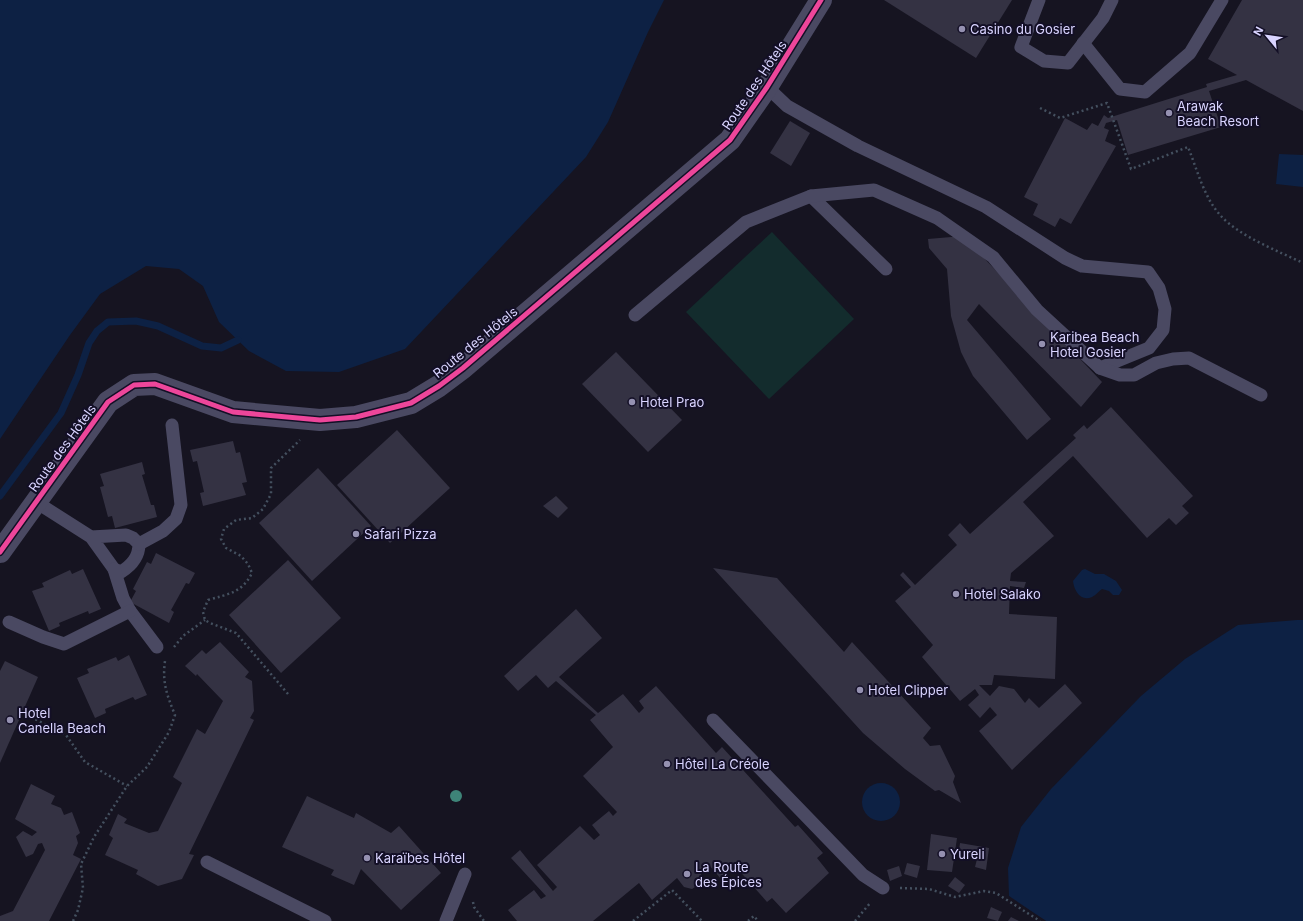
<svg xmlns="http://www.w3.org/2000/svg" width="1303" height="921" font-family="Inter,sans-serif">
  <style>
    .green { fill: #132c2d }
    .water { fill: #0d2144 }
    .pier { fill: #161421 }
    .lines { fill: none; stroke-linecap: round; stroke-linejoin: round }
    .stream { stroke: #0d2144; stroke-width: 7 }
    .building { fill: #343243 }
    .path { stroke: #44505f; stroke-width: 2.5; stroke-dasharray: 2 3; stroke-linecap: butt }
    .lane { stroke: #4a4962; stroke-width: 13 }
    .street { stroke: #4a4962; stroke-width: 22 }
    .cycleway-casing { stroke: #130f26; stroke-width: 8 }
    .cycleway { stroke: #ed469a; stroke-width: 5 }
    .tree { fill: #3e8478 }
    .poi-dot { fill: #9591b1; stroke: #130f26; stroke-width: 1.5 }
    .labels { text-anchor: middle; stroke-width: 4; stroke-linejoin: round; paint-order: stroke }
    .poi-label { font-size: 13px; fill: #d9d4ff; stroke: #130f26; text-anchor: start }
    .street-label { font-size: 13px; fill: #d9d4ff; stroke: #130f26 }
  </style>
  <rect width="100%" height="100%" fill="#161421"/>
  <polygon class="green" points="772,232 854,319 769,399 686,312"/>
  <g class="water">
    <polygon points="0,0 664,0 648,32 608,122 586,157 405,349 339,372 286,371 249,351 219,322 203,286 179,269 146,266 100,294 70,335 0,439"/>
    <polygon points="1279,154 1303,155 1303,187 1276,184"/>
    <path d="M1085,569L1095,574H1104L1116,581L1122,590L1119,595H1113L1109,591L1102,589C1099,591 1096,595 1092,597C1081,602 1074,591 1073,581L1082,570Z"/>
    <polygon points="1297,620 1303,620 1303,921 1046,921 1009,896 1008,868 1021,827 1051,789 1141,696 1185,659 1238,625"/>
    <circle cx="881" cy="802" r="19"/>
  </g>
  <polygon class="pier" points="1009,896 1014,901 1046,921 1042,921 1013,902 1010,899"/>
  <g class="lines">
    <polyline class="stream" points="0,496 61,413 78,375 89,343 97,331 108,322 136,321 158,326 202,346 221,348 238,340"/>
  </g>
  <g class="building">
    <polygon points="884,0 1012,0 976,58"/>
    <polygon points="1242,0 1303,0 1303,111 1246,80 1209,91 1221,127 1128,155 1117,120 1106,123 1104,128 1109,130 1105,141 1116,146 1071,224 1060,218 1055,227 1033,215 1038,204 1024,197 1065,118 1087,130 1092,123 1098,126 1104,115 1108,118 1207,87 1206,84 1237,75 1208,59"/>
    <polygon points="790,121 810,133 791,166 770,153"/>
    <polygon points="963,236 1102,382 1081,407 979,304 967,320 1051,419 1027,440 973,376 961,352 951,316 947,269 929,248 928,239"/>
    <polygon points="616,352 682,420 648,452 582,384"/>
    <polygon points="1111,407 1193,496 1182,506 1189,513 1176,525 1169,518 1147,538 1073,456 1023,502 1054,536 1011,573 1010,581 1026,582 1024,588 1010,586 1009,614 1057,617 1055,679 994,675 992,685 979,685 990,696 999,686 1014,689 1025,703 1029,698 1039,708 1065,684 1082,703 1012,770 979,731 997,715 990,707 980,718 968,705 979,695 975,689 960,701 922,657 933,645 895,601 911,587 900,575 903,572 915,585 957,545 948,535 960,523 970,534 1076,438 1073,435 1084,425 1087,429"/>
    <polygon points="397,430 450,488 390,543 337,485"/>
    <polygon points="233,441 236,453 240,452 247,482 242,483 246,495 203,506 200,493 204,492 197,461 193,462 190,450"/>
    <polygon points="142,462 145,474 142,475 151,505 154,505 157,517 115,528 112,516 108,517 100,487 104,486 100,474"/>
    <polygon points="318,468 371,526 312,581 259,523"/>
    <polygon points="556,496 568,508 558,518 543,506"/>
    <polygon points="156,553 195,573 189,584 186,583 171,610 174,612 169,623 130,602 136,591 133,589 147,562 151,564"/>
    <polygon points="288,560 341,618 281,673 229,615"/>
    <polygon points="713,568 777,578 844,652 852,642 931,728 923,738 930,746 940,745 955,776 953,782 961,803 939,790 935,791 905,769 863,733"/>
    <polygon points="83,569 101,609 89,614 88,611 59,623 60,626 49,631 32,591 44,587 42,583 70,570 72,574"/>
    <polygon points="576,609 602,638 559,677 598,713 623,694 639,713 644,708 639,701 656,686 716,753 722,747 795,827 798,825 823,853 817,858 829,873 786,913 772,898 767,902 736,867 721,879 709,865 701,872 701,883 692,889 684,887 677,878 652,900 639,883 593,921 517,921 508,910 534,890 541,899 546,896 511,858 520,850 553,891 557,887 537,865 580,826 594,840 600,835 592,825 609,811 613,816 617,812 583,776 613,747 590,720 596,715 556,681 548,688 536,675 518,691 504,676"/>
    <polygon points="220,642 249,672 245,677 252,681 254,711 250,718 254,720 189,854 194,855 182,879 158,886 136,874 138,870 105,855 113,838 109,835 118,814 127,819 124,823 149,833 158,831 182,783 173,777 197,729 205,734 223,701 197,674 196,676 185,666 202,650 206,654"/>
    <polygon points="129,655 147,695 135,700 133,697 105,709 106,713 95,718 77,678 89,673 87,669 116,657 118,661"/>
    <polygon points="5,661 38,677 0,763 0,671"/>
    <polygon points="31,784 55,796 51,804 61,808 64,815 72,812 80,833 76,836 78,843 73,855 81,859 49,921 0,921 0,916 13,911 45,850 42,843 38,844 33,854 26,857 16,837 23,831 32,836 37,832 15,819"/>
    <polygon points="307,796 354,818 356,813 391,833 399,826 441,873 401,910 361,869 354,885 331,875 334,870 282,847"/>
    <polygon points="931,834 957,838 952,872 927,870"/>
    <polygon points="960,843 989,848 986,870 975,867 977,859 958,857"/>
    <polygon points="907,863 920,866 917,878 904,874"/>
    <polygon points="899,866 902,876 890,881 887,870"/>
    <polygon points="955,877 965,885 959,893 948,886"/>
    <polygon points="991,907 1002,912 998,921 987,918"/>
    <polygon points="1011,917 1019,921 1008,921"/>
  </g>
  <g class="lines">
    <g class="path">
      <path d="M1040,108L1060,118L1107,103L1131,169L1188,147C1197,169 1204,198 1221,216C1239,236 1278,251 1303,263"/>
      <polyline points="174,647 183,636 205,620"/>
      <path d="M288,694L236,633L210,623L205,620L203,612L208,600C228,594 242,593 252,573L248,564L241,556L226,548L221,539L224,529L236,520L252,518L263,509L271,494V468L300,440"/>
      <polyline points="31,717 66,735 85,762 127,786"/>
      <polyline points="900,888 929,889 955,897 984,891 996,893 1040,921"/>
      <polyline points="473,902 474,907 484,921"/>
      <path d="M73,921L78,910L83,888L81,864L94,837L127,786L147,767L169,732L175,715C167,695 162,683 165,661"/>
      <polyline points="633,921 672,890 702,921"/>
      <polyline points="748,921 754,916 758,921"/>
      <polyline points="855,921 871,902"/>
    </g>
    <g class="lane">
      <polyline points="1039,0 1021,47 1044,61 1068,63 1103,18 1112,0"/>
      <polyline points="1083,43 1120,89 1145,92 1190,53 1222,0"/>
      <polyline points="767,87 787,106 858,146 986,207 1065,258 1082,266 1148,272 1159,288 1165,309 1163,330 1149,348 1100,368"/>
      <polyline points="811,196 886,269"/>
      <polyline points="635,315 746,222 811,196 874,190 937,218 993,257 1037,310 1100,368 1120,375 1134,375 1156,363 1173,359 1189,358 1261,395"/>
      <path d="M36,502L91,537L114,569L121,572C132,565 139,557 139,544L133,538L126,535L91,537"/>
      <polyline points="139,544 163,531 176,519 181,505 172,425"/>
      <polyline points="114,569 123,598 130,611 157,647"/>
      <polyline points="9,622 43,637 64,644 130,611"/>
      <polyline points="713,720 863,875 883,888"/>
      <polyline points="207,862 325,921"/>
      <polyline points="446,921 465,874"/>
    </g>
    <polyline class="street" points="0,552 108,402 134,385 155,384 233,412 320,420 356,417 411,403 439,386 463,368 730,140 767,87 821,0"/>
    <g class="cycleway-casing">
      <polyline id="cycleway" points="0,552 108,402 134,385 155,384 233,412 320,420 356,417 411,403 439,386 463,368 730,140 767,87 821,0"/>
    </g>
    <use href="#cycleway" class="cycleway"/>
  </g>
  <circle class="tree" cx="456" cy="796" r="6"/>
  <g class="poi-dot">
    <circle cx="962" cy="29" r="4"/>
    <circle cx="1169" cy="113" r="4"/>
    <circle cx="1042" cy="344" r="4"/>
    <circle cx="632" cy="402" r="4"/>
    <circle cx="356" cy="534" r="4"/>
    <circle cx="956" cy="594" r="4"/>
    <circle cx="860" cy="690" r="4"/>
    <circle cx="10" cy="720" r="4"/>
    <circle cx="667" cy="764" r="4"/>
    <circle cx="942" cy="854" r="4"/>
    <circle cx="367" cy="858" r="4"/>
    <circle cx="687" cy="874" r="4"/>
  </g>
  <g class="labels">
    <g class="poi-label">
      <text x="970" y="34">Casino du Gosier</text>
      <text x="1177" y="111">Arawak<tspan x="1177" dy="15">Beach Resort</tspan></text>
      <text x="1050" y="342">Karibea Beach<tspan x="1050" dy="15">Hotel Gosier</tspan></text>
      <text x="640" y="407">Hotel Prao</text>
      <text x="364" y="539">Safari Pizza</text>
      <text x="964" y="599">Hotel Salako</text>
      <text x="868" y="695">Hotel Clipper</text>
      <text x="18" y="718">Hotel<tspan x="18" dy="15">Canella Beach</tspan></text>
      <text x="675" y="769">Hôtel La Créole</text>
      <text x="950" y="859">Yureli</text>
      <text x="375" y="863">Karaïbes Hôtel</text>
      <text x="695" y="872">La Route<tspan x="695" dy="15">des Épices</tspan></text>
    </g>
    <g class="street-label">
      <text transform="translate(754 85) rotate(-56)" y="5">Route des Hôtels</text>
      <text transform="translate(475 342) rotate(-39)" y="5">Route des Hôtels</text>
      <text transform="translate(62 448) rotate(-54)" y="5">Route des Hôtels</text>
    </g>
  </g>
  <g transform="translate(1267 36) rotate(299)" stroke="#130f26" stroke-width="3" paint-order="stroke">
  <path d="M0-3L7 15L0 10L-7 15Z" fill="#d9d4ff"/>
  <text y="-6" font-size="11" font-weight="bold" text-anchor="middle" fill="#d9d4ff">N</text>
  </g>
</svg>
